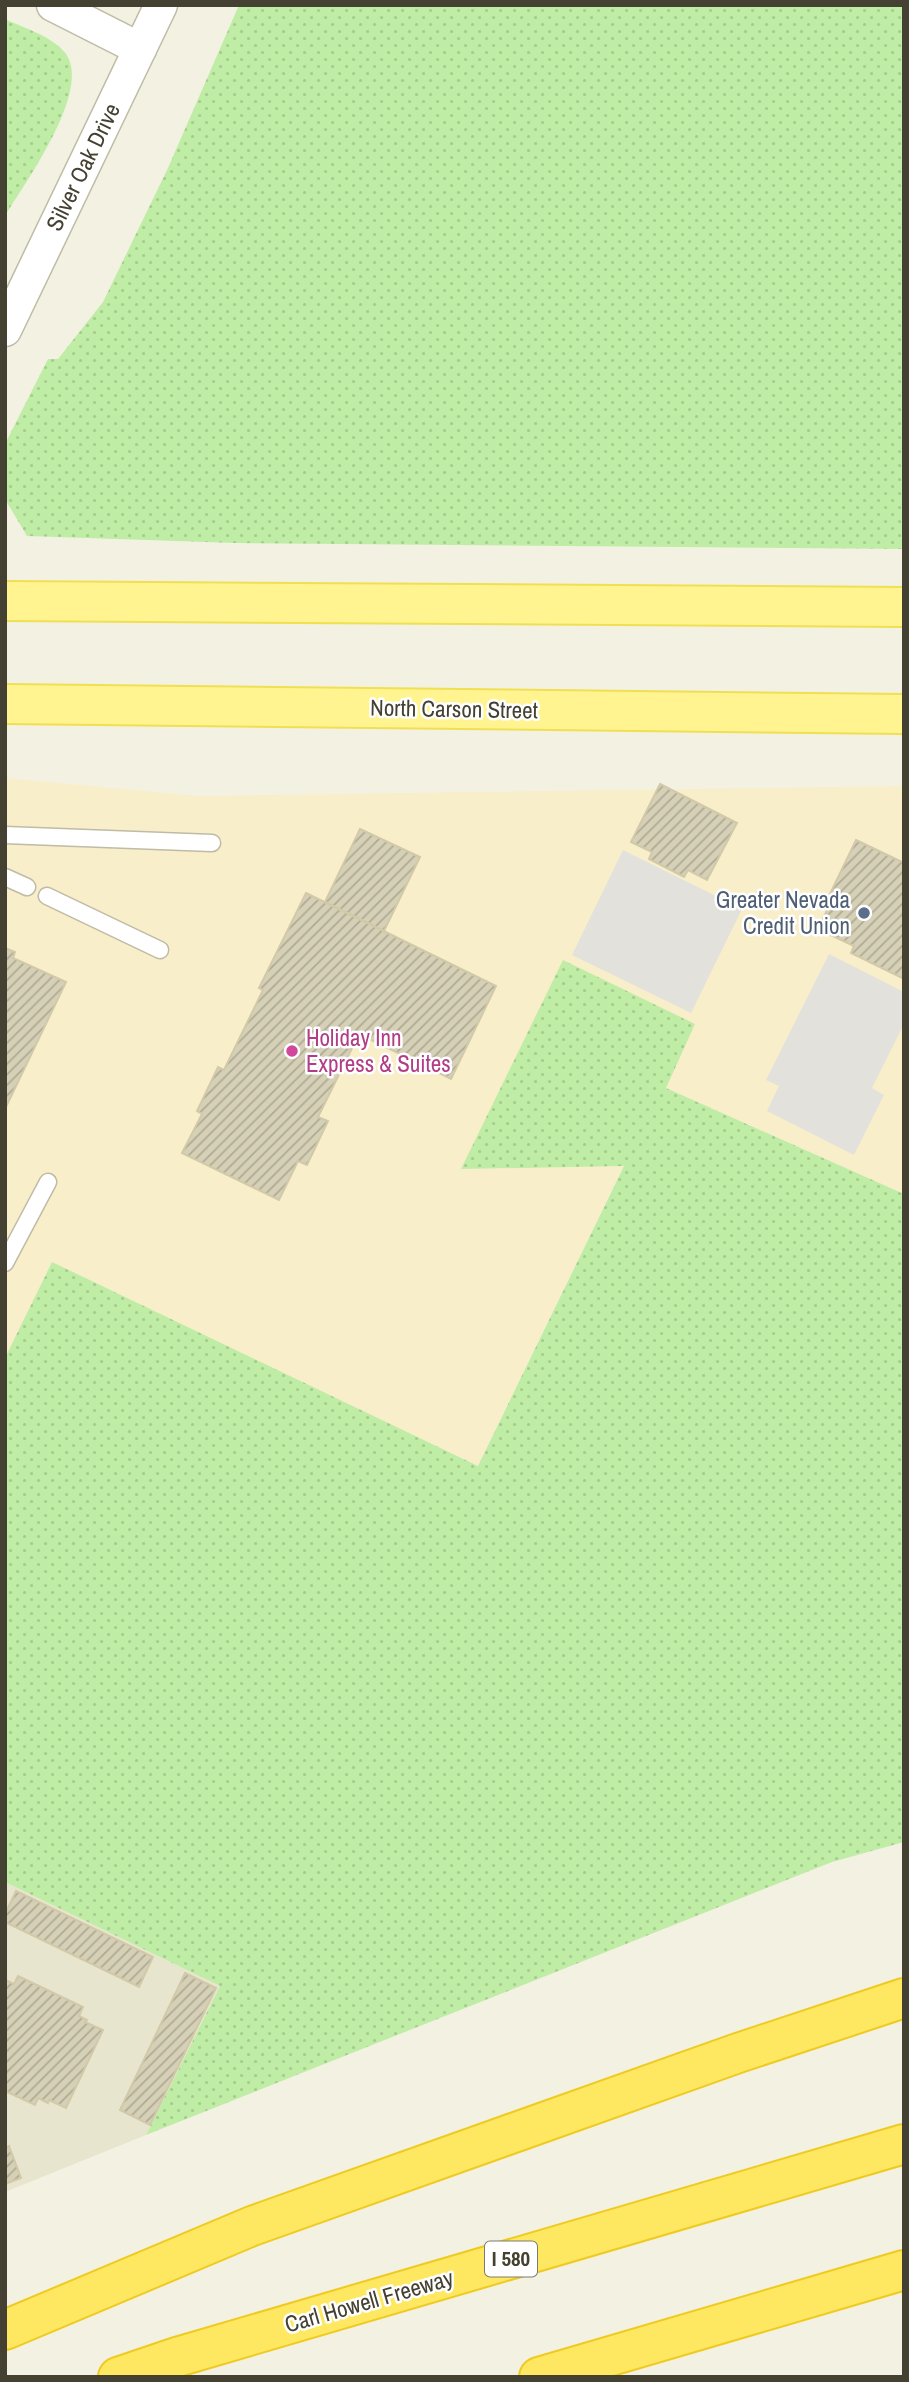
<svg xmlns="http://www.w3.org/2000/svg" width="909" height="2382" font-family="'Archivo Narrow',sans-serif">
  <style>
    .residential { fill: #e8e5cf }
    .commercial { fill: #f9eeca }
    .grass { fill: url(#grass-dots) }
    .parking { fill: #e3e1dc }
    .building { fill: url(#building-hatch); stroke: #d2c9a9; stroke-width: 2 }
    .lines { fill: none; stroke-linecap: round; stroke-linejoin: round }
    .lane-casing { stroke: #bfbba4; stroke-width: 19 }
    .street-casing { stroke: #bfbba4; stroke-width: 35 }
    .primary-casing { stroke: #f1df53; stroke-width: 42 }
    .highway-casing { stroke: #efca21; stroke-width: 42 }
    .lane { stroke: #fff; stroke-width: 16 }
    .street { stroke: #fff; stroke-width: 32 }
    .primary { stroke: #fff48f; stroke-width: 38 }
    .highway { stroke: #ffe861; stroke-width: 38 }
    .service-dot { fill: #5c6f8a; stroke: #fff; stroke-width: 2.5 }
    .hotel-dot { fill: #d1479c; stroke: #fff; stroke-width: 2.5 }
    .labels { text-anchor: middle; stroke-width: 5; stroke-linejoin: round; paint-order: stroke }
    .shield { fill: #fff; stroke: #7d7a70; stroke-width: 2 }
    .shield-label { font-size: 21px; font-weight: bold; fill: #454132 }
    .street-label { font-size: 23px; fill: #454132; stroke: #fff }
    .service-label { font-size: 23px; fill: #4e5e75; stroke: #fff; text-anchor: end }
    .hotel-label { font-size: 23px; fill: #b23c85; stroke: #fff; text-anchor: start }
  </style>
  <defs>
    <pattern id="grass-dots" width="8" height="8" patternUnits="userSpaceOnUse" patternTransform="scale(1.75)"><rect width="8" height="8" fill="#bfeda5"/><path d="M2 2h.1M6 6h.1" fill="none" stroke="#a6cc8e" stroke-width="1.8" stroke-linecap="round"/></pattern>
    <pattern id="building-hatch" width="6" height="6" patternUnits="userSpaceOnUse" patternTransform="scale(1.75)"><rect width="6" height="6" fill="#d5d0b6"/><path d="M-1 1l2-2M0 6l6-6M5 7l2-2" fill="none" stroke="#afaa95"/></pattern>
  </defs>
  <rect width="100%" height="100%" fill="#f3f1e2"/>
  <polygon class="residential" points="5,1882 220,1986 146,2135 5,2192"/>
  <polygon class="commercial" points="5,778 198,796 904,786 904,1194 666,1088 462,1169 624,1165 478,1466 53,1263 5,1358"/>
  <g class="grass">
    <polygon points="239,5 904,5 904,549 236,543 27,536 5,499 5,444 48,359 58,359 103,302 168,168"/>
    <path d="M5,19C24,28 54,37 66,54C92,91 25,183 5,216Z"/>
    <polygon points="563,960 695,1024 666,1088 904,1194 904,1842 832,1862 146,2135 220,1986 5,1882 5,1358 52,1262 478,1466 624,1166 461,1169"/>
  </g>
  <g class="parking">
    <polygon points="623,850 742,909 691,1013 572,955"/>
    <polygon points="829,954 904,992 904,1024 872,1088 884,1095 854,1155 767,1111 779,1086 766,1080"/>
  </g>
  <g class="building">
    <polygon points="660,784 737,823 707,880 688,870 684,877 649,859 652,852 631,842"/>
    <polygon points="360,829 420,857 384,931 325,902"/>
    <polygon points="856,840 904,863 904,979 851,953 854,946 818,929 833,898 829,896"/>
    <polygon points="306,893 496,986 451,1079 359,1034 318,1117 328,1121 307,1165 298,1161 279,1200 182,1153 202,1114 197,1111 218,1067 224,1070 263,990 259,988"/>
    <polygon points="5,948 15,952 13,958 66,982 5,1109"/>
    <polygon points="16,1891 153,1957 139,1987 5,1922 5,1914"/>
    <polygon points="185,1973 216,1988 150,2125 120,2110"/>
    <polygon points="18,1976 83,2007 79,2016 87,2020 85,2022 103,2030 66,2108 49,2100 48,2103 38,2098 35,2105 5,2091 5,1982 6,1980 14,1984"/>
    <polygon points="9,2146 21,2178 5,2184 5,2148"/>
  </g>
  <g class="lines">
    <g class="lane-casing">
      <g id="lane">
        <polyline points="5,835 212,843"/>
        <polyline points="5,877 27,887"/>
        <polyline points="47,896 160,950"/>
        <polyline points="5,1263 48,1182"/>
      </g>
    </g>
    <g class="street-casing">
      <g id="street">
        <polyline points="53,5 140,49"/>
        <polyline points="5,330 161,5"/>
      </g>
    </g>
    <g class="primary-casing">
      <g id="primary">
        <polyline points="5,601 904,607"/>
        <polyline points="5,704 904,714"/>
      </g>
    </g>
    <g class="highway-casing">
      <g id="highway">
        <polyline points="5,2330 252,2226 738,2053 904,1998"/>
        <polyline points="118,2377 177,2357 904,2144"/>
        <polyline points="539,2377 904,2270"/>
      </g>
    </g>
    <use href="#lane" class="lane"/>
    <use href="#street" class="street"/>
    <use href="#primary" class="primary"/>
    <use href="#highway" class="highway"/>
  </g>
  <circle class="service-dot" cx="864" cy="913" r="7"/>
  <circle class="hotel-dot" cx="292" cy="1051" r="7"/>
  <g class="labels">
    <rect class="shield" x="485" y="2241.5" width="52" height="35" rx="5"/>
    <g class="shield-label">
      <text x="511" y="2266">I 580</text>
    </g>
    <g class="street-label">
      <text transform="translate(83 167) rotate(-64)" y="8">Silver Oak Drive</text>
      <text transform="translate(454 709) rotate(1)" y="8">North Carson Street</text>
      <text transform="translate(369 2301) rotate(-16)" y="8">Carl Howell Freeway</text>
    </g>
    <g class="service-label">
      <text x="850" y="908">Greater Nevada<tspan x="850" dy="26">Credit Union</tspan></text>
    </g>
    <g class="hotel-label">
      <text x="306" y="1046">Holiday Inn<tspan x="306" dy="26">Express &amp; Suites</tspan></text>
    </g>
  </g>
  <rect width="909" height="2382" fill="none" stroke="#454132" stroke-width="14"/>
</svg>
